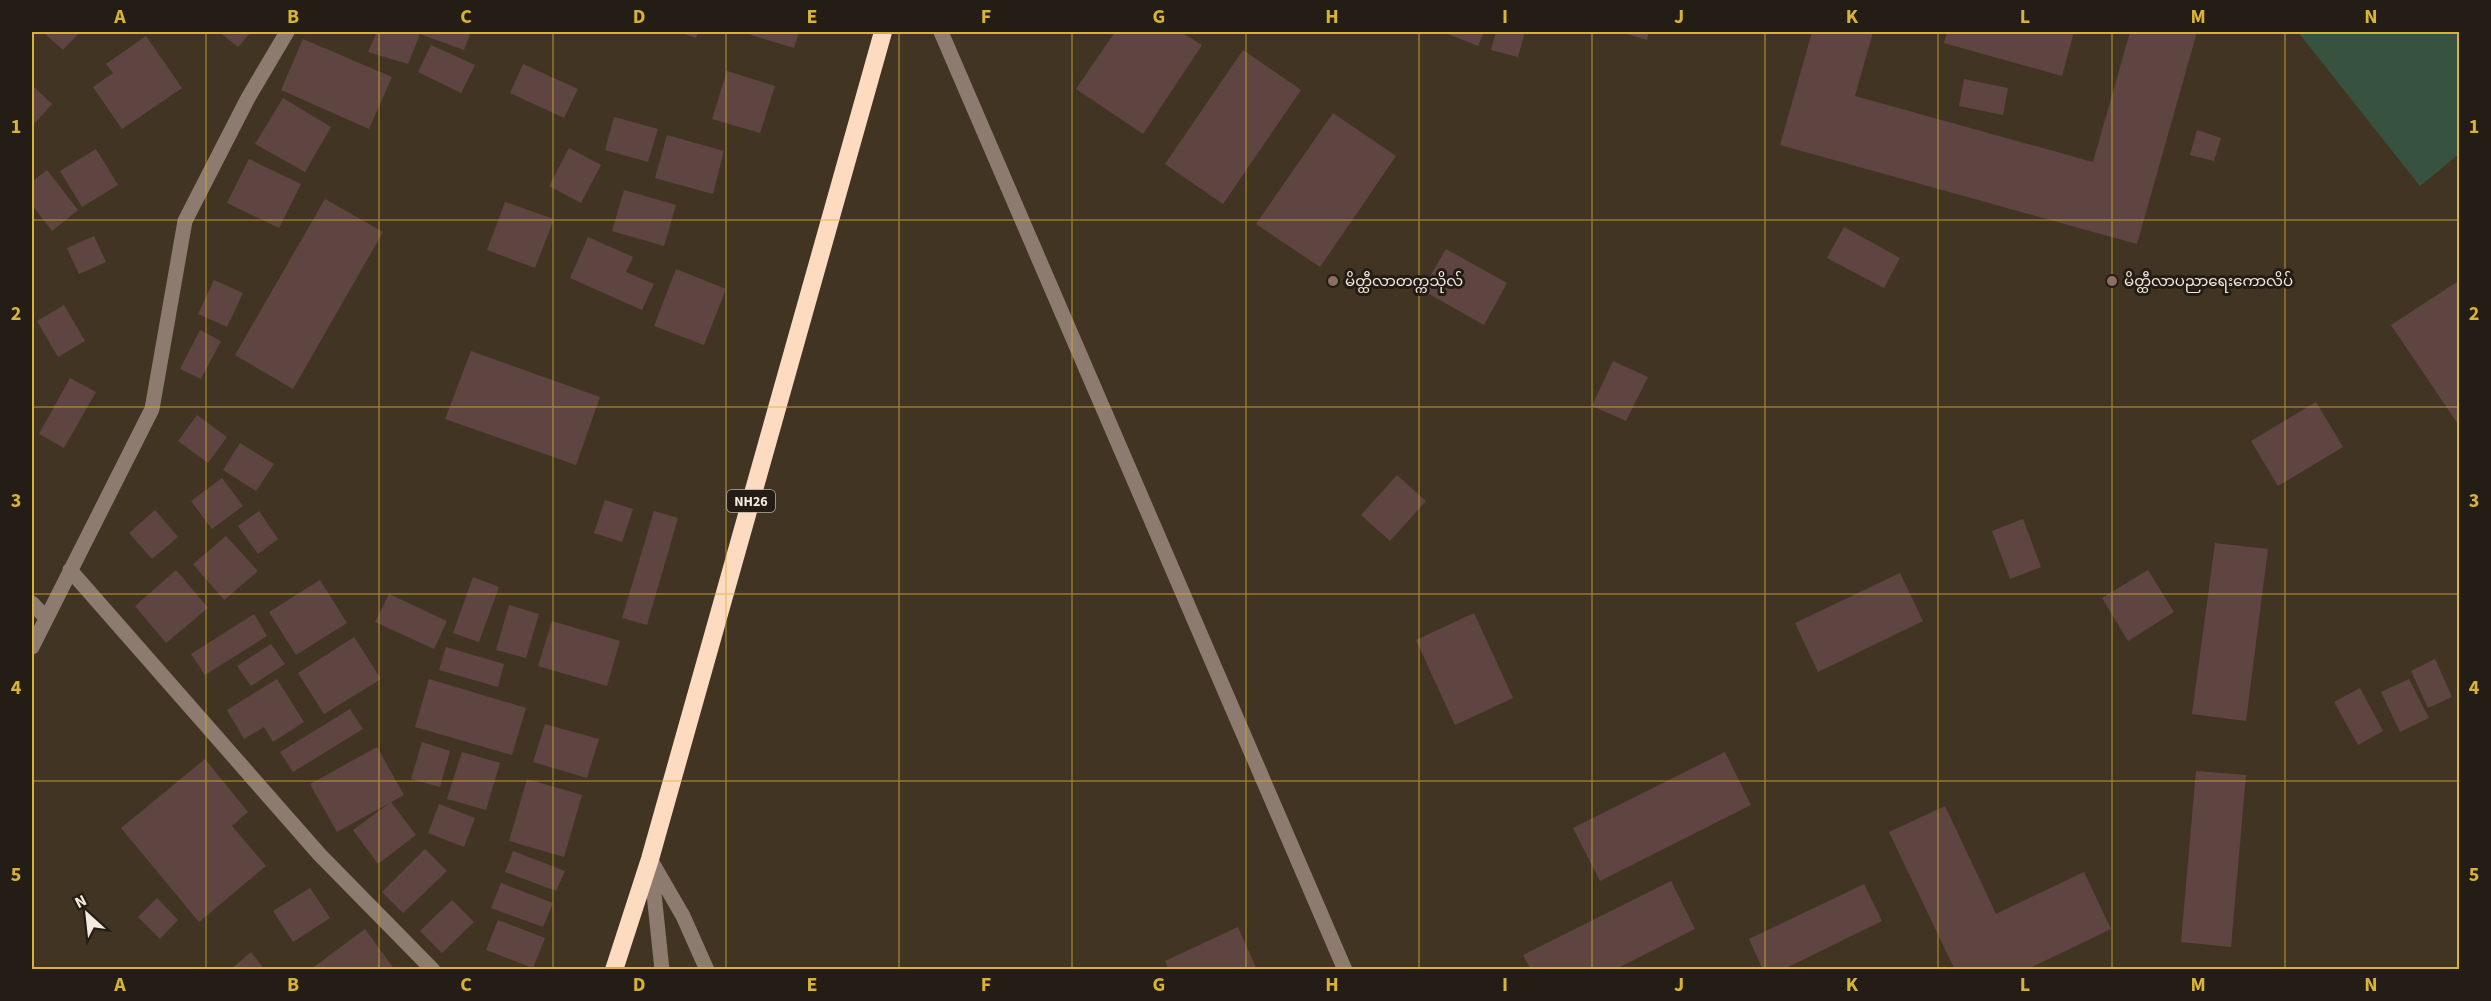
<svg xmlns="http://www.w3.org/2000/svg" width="2491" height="1001" font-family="'Source Sans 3','Noto Sans Myanmar',sans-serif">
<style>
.green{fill:#375340}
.building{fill:#5f4542}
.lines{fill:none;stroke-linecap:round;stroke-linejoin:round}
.minor{stroke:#8c7b6e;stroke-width:15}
.highway{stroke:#fcdbc1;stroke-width:18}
.grid{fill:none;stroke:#d9b334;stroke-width:1.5;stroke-opacity:0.55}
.education-dot{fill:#8d6e63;stroke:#241d15;stroke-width:2}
.labels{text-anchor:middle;stroke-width:6;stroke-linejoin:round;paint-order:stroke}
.shield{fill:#241d15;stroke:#b6ada3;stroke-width:1.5}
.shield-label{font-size:14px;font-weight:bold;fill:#f4ebe0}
.poi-label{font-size:15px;fill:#f4ebe0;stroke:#241d15;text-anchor:start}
.neatline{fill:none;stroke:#d9b334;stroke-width:2}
.grid-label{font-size:20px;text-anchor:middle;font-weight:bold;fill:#d9b334}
</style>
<rect width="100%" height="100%" fill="#423422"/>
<path class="green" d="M2298 32H2459V154L2420 186Z"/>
<path class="building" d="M43 32H80L63 50Z
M219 32H251L238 47Z
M377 32H471L464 50 420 34 408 64 368 52Z
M679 32H698L696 38Z
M752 32H799L794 48 751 35Z
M1115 32H1181L1202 45 1143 134 1076 89Z
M1450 32H1484L1478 46 1448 34Z
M1496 32H1525L1518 57 1491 50Z
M1620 32H1649L1647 40Z
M1812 32H1873L1855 96 2093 162 2130 32H2197L2137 244 1780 145Z
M1947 32H2074L2062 76 1944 43Z
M146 36 182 88 122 129 93 87 113 73 106 64Z
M303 39 392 77 369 129 281 90Z
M431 45 475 65 461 93 418 72Z
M1243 50 1301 90 1223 204 1165 164Z
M523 64 578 89 564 118 510 93Z
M727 71 775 86 760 133 712 119Z
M1964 79 2008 88 2003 115 1959 106Z
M32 85 52 104 32 126Z
M283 98 331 127 305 172 255 144Z
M1333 113 1396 156 1320 267 1256 224Z
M614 117 658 129 648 162 605 150Z
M2197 130 2221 138 2214 161 2190 155Z
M667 135 724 151 713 194 655 178Z
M569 148 601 165 581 203 549 186Z
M96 149 118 185 82 207 60 171Z
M249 159 301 184 279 228 227 203Z
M47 170 78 210 52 231 32 205V182Z
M624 190 676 205 664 246 612 231Z
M325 199 383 232 293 389 235 355Z
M505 202 554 219 535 268 487 250Z
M1844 227 1900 258 1884 288 1827 258Z
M94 236 106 262 79 274 67 248Z
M588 237 633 257 626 272 654 284 642 310 570 278Z
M1446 249 1507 283 1484 325 1422 290Z
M676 269 726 289 704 345 654 326Z
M214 280 243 293 227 327 198 314Z
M2460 280 2459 341 2460 427 2391 325Z
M64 305 85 341 58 357 37 321Z
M200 330 221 341 201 379 180 369Z
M471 351 600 397 576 465 445 419Z
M1613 361 1648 377 1626 421 1592 406Z
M70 378 96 392 64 448 39 434Z
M2316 402 2343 447 2278 486 2251 441Z
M197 415 227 437 208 463 178 441Z
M240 443 274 464 256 491 223 470Z
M1397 475 1426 501 1390 541 1361 515Z
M222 478 243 506 212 529 191 501Z
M605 500 633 509 622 542 594 533Z
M155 510 178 537 152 559 129 533Z
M259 511 278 539 258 554 238 526Z
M654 511 678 518 647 625 622 618Z
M2023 519 2041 567 2010 579 1992 531Z
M226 536 258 571 224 600 193 564Z
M2215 543 2268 549 2246 721 2192 714Z
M176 570 208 608 166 643 135 606Z
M2148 570 2174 612 2128 641 2102 598Z
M1900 573 1923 621 1818 672 1795 623Z
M473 577 499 587 479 642 453 633Z
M320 580 347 623 296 655 269 612Z
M389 594 447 621 434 649 375 622Z
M509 605 539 614 526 658 496 650Z
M1474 613 1513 698 1455 725 1416 640Z
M254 614 267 636 205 675 191 654Z
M552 621 620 641 607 686 538 666Z
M354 637 381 679 324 714 298 673Z
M271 644 285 664 251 686 237 666Z
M446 647 504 664 498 687 439 670Z
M2435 659 2452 697 2428 708 2411 671Z
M277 679 304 722 273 742 264 727 244 739 227 710Z
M429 679 526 708 512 755 415 727Z
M2409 679 2429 718 2400 732 2381 692Z
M2360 688 2383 731 2358 745 2334 702Z
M350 709 363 729 293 772 280 752Z
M545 724 599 739 587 778 533 762Z
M422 742 450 751 440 787 411 779Z
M377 747 404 795 337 832 310 784Z
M462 752 500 763 486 810 447 799Z
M1725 752 1751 805 1600 881 1573 828Z
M205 759 248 812 232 826 266 866 199 922 121 828Z
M2196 771 2246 775 2231 947 2181 942Z
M527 779 582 795 564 857 509 841Z
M391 802 416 835 378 864 353 830Z
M439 804 475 818 464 847 428 833Z
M1945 806 1996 914 2084 872 2111 929 2026 970H1955L1889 832Z
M425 849 447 871 403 913 382 892Z
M513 851 565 871 556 891 505 872Z
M1671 881 1695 929 1614 970H1531L1523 955Z
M501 883 553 903 543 927 491 908Z
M1864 884 1882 921 1782 970H1763L1749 939Z
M310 888 330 918 293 942 273 911Z
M157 898 178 920 160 939 138 917Z
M452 900 474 922 442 953 420 931Z
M498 920 545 938 533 968 486 950Z
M1238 927 1257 970H1169L1165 961Z
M365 929 395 970H316L314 967Z
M251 952 265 970H230Z"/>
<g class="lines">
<path class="minor" d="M941 32 1345 970
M70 570 320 855 433 970
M32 603 46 618
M32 647 152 409 185 221 248 98 287 32
M650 859 683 916 707 970
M651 865 662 970"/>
<path class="highway" d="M614 970 650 859 883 32"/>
</g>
<path class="grid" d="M206 32V970M379 32V970M553 32V970M726 32V970M899 32V970M1072 32V970M1246 32V970M1419 32V970M1592 32V970M1765 32V970M1938 32V970M2112 32V970M2285 32V970M32 220H2460M32 407H2460M32 594H2460M32 781H2460"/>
<g class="education-dot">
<circle cx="1333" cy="281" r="6"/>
<circle cx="2112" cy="281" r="6"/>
</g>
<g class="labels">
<rect class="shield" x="727" y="490" width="48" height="22" rx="4.5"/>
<g class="shield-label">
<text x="751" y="506">NH26</text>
</g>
<g class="poi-label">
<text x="1345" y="286">မိတ္ထီလာတက္ကသိုလ်</text>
<text x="2124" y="286">မိတ္ထီလာပညာရေးကောလိပ်</text>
</g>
</g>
<rect width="2491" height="1001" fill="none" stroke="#241d15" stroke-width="66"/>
<g transform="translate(87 914) rotate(333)" stroke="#241d15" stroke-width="4.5" paint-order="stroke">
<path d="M0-4.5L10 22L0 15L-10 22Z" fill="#f4ebe0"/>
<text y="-9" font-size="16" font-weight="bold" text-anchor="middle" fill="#f4ebe0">N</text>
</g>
<rect x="33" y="33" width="2425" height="935" class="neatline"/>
<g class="grid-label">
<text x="120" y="23">A</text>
<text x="293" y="23">B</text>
<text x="466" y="23">C</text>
<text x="639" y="23">D</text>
<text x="812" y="23">E</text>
<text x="986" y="23">F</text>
<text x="1159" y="23">G</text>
<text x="1332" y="23">H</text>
<text x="1505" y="23">I</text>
<text x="1679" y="23">J</text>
<text x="1852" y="23">K</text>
<text x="2025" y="23">L</text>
<text x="2198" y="23">M</text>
<text x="2371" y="23">N</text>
<text x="16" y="133">1</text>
<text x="2474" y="133">1</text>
<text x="16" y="320">2</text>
<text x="2474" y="320">2</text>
<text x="16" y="507">3</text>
<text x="2474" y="507">3</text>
<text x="16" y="694">4</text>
<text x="2474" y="694">4</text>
<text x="16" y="881">5</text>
<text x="2474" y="881">5</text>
<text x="120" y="991">A</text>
<text x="293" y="991">B</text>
<text x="466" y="991">C</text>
<text x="639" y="991">D</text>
<text x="812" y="991">E</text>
<text x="986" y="991">F</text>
<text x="1159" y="991">G</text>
<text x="1332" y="991">H</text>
<text x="1505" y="991">I</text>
<text x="1679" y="991">J</text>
<text x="1852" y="991">K</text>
<text x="2025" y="991">L</text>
<text x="2198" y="991">M</text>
<text x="2371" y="991">N</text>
</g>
</svg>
